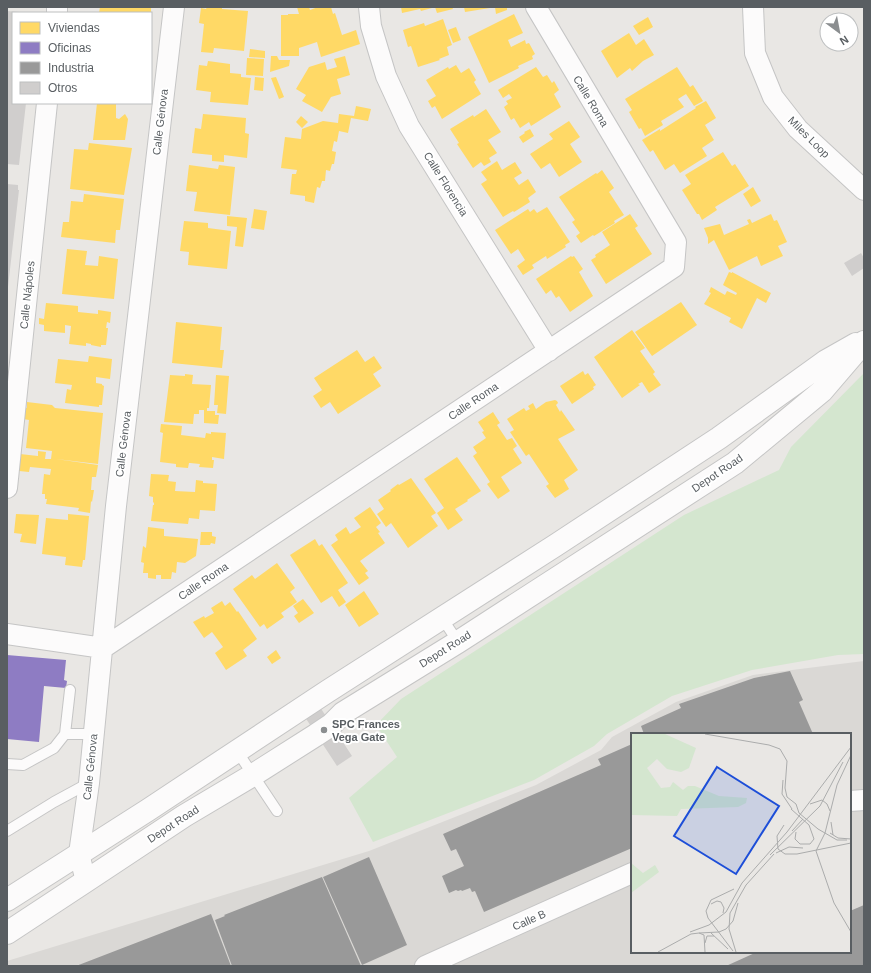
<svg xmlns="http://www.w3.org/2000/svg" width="871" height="973" font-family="Helvetica,sans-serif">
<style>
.industrial{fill:#dad8d5;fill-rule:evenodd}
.green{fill:#d4e6cf}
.homes{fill:#ffd966}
.offices{fill:#8e7cc3}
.industry{fill:#999}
.building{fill:#d0cecd}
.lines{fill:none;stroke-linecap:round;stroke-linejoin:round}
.service-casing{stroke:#c5c5c5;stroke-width:12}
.minor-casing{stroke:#c5c5c5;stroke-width:22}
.tertiary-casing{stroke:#c5c5c5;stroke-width:24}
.service{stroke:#fcfbfb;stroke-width:10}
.minor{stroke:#fcfbfb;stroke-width:20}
.tertiary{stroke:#fcfbfb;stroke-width:22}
.poi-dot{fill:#8b8e90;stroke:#fff;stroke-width:1.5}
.labels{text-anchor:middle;stroke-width:4;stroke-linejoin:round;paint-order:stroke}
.street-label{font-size:11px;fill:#595e62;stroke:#fff}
.poi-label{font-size:11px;font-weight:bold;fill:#595e62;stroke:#fff;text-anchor:start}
.inset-road{fill:none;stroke:#abacac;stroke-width:1}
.view{fill:#1d4ed8;fill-opacity:0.15;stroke:#1d4ed8;stroke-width:2}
.inset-edge{fill:none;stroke:#595e62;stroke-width:2}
</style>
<rect width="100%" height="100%" fill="#e9e7e4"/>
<path class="industrial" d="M864 661V966H7V961L369 851 536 785 601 750 612 737 676 702 753 675ZM632 734H850V952H632Z"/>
<path class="green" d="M864 373V654L838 655 752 670 672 696 607 734 594 746 534 780 373 842 349 798 397 757 376 725 401 699 684 515 779 470 791 447Z"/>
<path class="homes" d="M100 7H151V13H99Z
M207 7H222V9L248 11 244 51 214 48 213 53 201 52 204 24 199 23 201 8 206 9Z
M297 7H309L310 10 318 7H331L333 14 335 13 342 35 356 30 360 44 321 57 317 42 299 48V56H281V15H288V14H299Z
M401 7H432V8L421 11 420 9 402 13Z
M435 7H452L453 9 437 13Z
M464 7H490V8L465 12Z
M495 7H507V10L496 14Z
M514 14 523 33 508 40 511 47 525 40 526 44 529 43 535 54 532 56 533 59 518 66 519 68 489 83 468 37Z
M648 17 653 27 639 35 633 26Z
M443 19 452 45 447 47 449 55 439 59 440 60 418 67 411 46 408 47 403 30 424 23 425 26Z
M456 27 461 40 453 43 448 30Z
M629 33 636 45 644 39 654 55 643 61 632 71 630 68 617 78 601 51Z
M250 49 265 51V58L249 57Z
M271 56H277L279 60H290L289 66 270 72Z
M345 56 350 75 337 79 341 94 331 97 322 112 302 101 306 95 296 89 309 67 325 62 327 70 337 67 334 59Z
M247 58 264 59 263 76 246 75Z
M208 61 230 64V73L241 74V77L251 78 248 105 210 102 211 92 196 90 199 65 207 66Z
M456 65 461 73 469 68 476 80 474 82 481 94 442 119 435 106 432 108 428 101 436 96 426 80 448 67 449 69Z
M536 67 543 77 547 75 552 83 554 81 559 90 554 94 561 107 531 126 529 122 520 128 514 118 511 120 504 107 508 104 506 101 512 98 509 94 503 98 498 90Z
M677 67 690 87 693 85 703 101 694 106 686 94 678 99 684 107 661 121 663 125 645 136 641 128 639 129 629 112 632 110 625 99Z
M255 77 264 78 263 91 254 90Z
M276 77 284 97 279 99 271 78Z
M706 101 716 118 705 125 714 140 702 148 707 156 680 173 674 164 665 170 653 150 650 152 642 140 660 129V131L696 108 695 107Z
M97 103H116V118L119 119 125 114 128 119 125 140H93Z
M356 106 371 109 368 121 351 118 348 133 339 131 337 142 334 141 332 151 336 152 334 164H332L330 171 326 170 325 181H322L320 188 317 187 314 203 305 201V196L290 194 292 174H296L297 170 281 168 285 137 301 139 302 129 323 121 338 123 339 114 354 116Z
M486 109 501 132 488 140 497 153 489 158 491 162 484 166 481 162 473 168 457 144 459 143 450 129 473 115 474 117Z
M203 114 246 118 245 133 249 134 247 158 224 155V162L212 161V155L192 153 195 128 201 129Z
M301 116 308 122 302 128 296 122Z
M569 121 580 137 570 144 582 162 559 177 550 163 541 169 530 154 553 139 549 134Z
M530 129 534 136 523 143 519 137 525 133 524 132Z
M89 143 132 148 124 195 70 189 74 149 88 150Z
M723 152 732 166 735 164 749 186 715 207 717 210 702 220 699 214H697L682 190 691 184 685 175Z
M497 161 502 170 515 162 522 173 514 178 519 185 528 179 536 192 528 198 530 202 514 212 513 211 503 217 481 184 487 180 481 172Z
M189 165 218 169 219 165 235 167 230 215 194 211 197 192 186 191Z
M602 170 614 188 609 192 624 215 614 221 615 223 594 236 593 235 581 243 576 236 580 233 572 222 575 220 559 197 596 173 597 174Z
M753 187 761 201 751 207 743 194Z
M84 194 124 199 120 230H116L115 243 61 237 63 222H69L71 201 83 202Z
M547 207 570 242 565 245 566 247 547 259 546 256 532 265 534 268 523 275 517 266 525 260 518 249 511 254 495 230 528 209 530 212 534 209 537 213Z
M254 209 267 211 264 230 251 228Z
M630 214 638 226 635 228 652 254 606 284 591 260 596 257 595 255 610 245 602 232Z
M771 214 774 221 777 220 787 242 778 246 783 256 761 266 757 256 729 270 714 240 708 244V238L704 228 720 224 724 235 749 224 747 220 750 219 752 223Z
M227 216 247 218 243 247 235 246 237 227 227 226Z
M184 221 208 223V228L231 231 227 269 188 265 189 252 180 251Z
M67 249 87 251 85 265 98 266 99 256 118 259 114 299 62 294Z
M571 256 572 257 574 256 583 269 579 272 593 296 570 312 559 296 556 298 551 290 546 294 536 279Z
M729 272 732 273V272L771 293 766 303 757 298 742 329 729 322 731 318 704 304 711 293 709 292 711 287 725 295 727 291 736 295 737 293 723 285Z
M681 302 697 325 652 356 635 332Z
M46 303 78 306V312L98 314V310L111 312 110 323 107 322 106 328H108L106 345H101V347L91 345V344L86 343V346L69 344 71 326 65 325V333L44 331V325L39 324V318L44 319Z
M176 322 222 327 220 350H224L222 368 172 363Z
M632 330 645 348 640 351 655 372 653 374 661 385 649 393 642 382 638 384 640 385 622 398 594 357Z
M357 350 365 362 374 356 382 368 373 374 381 386 338 414 330 402 321 408 313 396 322 390 314 378Z
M89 356 112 359 110 379 96 377V383L102 384V385L104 386 102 405H99V407L65 403 67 389 71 390 72 385 55 383 58 359 88 362Z
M583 371 585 375 588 373 596 385 593 387 594 389 572 404 560 386Z
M185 374 193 375 192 384 211 385 209 408H207V411H215V415H219L218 424 204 423V410H199V414H194L193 424 164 422 170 375 185 376Z
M216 375 229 376 226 414 217 413 218 405H214Z
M555 400 557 401 558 403 556 405 560 412 561 410 575 430 558 439 578 470 564 480 569 489 555 498 546 486 549 484 529 454 526 456 510 432 514 430 507 419 524 408 526 411 530 409 528 406 533 403 536 409 546 402Z
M27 402 52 405 55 408 103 413 98 464 56 459 98 465 96 477H92L91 490H94L92 502 91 501 90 513 78 511 79 508 46 504 47 499H45V494H42L44 474 50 475 51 469 30 467 29 472 19 471 20 454 38 456V451L46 452 45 459H51L52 451 26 448 29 420 23 419 24 407 27 408Z
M493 412 500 423 497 425 507 440 512 438 517 446 513 449 522 463 501 477 510 491 498 499 487 484 490 482 473 456 477 453 473 447 486 438 482 432 484 431 478 422Z
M161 424 182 426 181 435 205 438 206 433 211 434V432L226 433 224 459 212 457V460H214L213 468 199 467 200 464 190 463H189L188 468 176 467V464L160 462 163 433 160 432Z
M457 457 481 491 467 500 468 501 455 509 463 520 448 530 437 513 444 508 424 479Z
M151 474 169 475 168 481 176 482 175 491 195 492 196 480 203 481V483L217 484 215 511 200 510 199 519 189 518 188 524 151 521 153 505H154V503L153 502V497L149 496Z
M411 478 436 513 431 516 438 526 408 548 391 523 386 527 377 514 384 509 378 500 391 491 390 490 398 484 399 485Z
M370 507 381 523 376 527 380 532 378 533 385 543 360 561 368 571 365 573 369 578 359 585 331 545 338 540 335 535 346 527 350 534 361 527 354 518Z
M16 514 39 515 36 544 20 542 22 534 14 533Z
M68 514 89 516 85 560H83L82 567 65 565 66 557 42 554 46 518 68 520Z
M148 527 164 529V536L198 539 196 556 185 563 177 562 176 573 172 572 171 579H161V575H156V579L148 578V573H143L144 563 141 562 143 546 146 548Z
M201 532H212V536L216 537 215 544 211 543 210 545H200Z
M315 539 319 546 322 544 348 583 338 590 346 602 339 607 332 596 321 603 290 555Z
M277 563 295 588 290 592 297 602 281 613 284 617 267 629 264 624 260 627 233 589 252 575 255 579Z
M364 591 379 614 359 627 345 605Z
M303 599 314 613 299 623 294 616 298 613 293 606Z
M222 601 225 606 230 602 237 612 238 611 257 639 243 650 247 656 226 670 215 653 223 647 215 636 212 632 204 638 193 622 204 616 205 618 214 613 211 608Z
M276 650 281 658 272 664 267 657Z"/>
<path class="offices" d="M7 655 66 660 64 680 67 681 66 688 44 686 39 742 7 739Z"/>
<path class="industry" d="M790 671 803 700 799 702 813 734H644L641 726 681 708 679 704 754 678Z
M632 744V848L484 912 475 891 472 892 470 888 462 891 461 890 458 891 456 890 449 893 442 876 464 866 456 849 451 851 443 834 601 765 598 759Z
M369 857 407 945 362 965 323 877Z
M322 877 361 966H232L215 920 225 916 224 915Z
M864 905V966H726L757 952H850V911Z
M211 914 231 966H76Z"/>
<path class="building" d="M7 11 20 12V13H13V103H26L19 165 7 164Z
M7 184 18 185V190H19L8 287H7Z
M861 253 864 258V268L852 276 844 263Z
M316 701 352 756 337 766 301 711Z"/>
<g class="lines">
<defs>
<path id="service" d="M442 618 458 642
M65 734H93
M237 751 277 811
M7 764 23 765 54 748 65 734 70 690
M7 831 54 802 89 783"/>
<path id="minor" d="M369 7 371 26 386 76 409 126 549 351
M753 7 755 53 773 97 798 129 864 190
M57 13V7
M7 488 47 103
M7 634 103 648 674 267 676 242 536 7
M850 801 864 800
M86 881 79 854 89 783 116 506 174 7
M425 966 632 873"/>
<path id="tertiary" d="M7 900 148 810 328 691 556 545 719 438 826 361 856 344
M7 933 86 881 184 816 253 775 316 735 331 725 343 713 458 642 735 463 822 391 864 342"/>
</defs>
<use href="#service" class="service-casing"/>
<use href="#minor" class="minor-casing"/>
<use href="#tertiary" class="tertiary-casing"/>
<use href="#service" class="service"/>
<use href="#minor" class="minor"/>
<use href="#tertiary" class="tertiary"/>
</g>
<circle class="poi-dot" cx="324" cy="730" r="4"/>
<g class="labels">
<g class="street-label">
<text transform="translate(591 101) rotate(59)" y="4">Calle Roma</text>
<text transform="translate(160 122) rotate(-83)" y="4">Calle Génova</text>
<text transform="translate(809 137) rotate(45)" y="4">Miles Loop</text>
<text transform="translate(446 184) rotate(58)" y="4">Calle Florencia</text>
<text transform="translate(27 295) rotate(-84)" y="4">Calle Nápoles</text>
<text transform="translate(473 401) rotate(-34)" y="4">Calle Roma</text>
<text transform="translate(123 444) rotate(-83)" y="4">Calle Génova</text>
<text transform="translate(717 473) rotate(-34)" y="4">Depot Road</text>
<text transform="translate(203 581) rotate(-34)" y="4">Calle Roma</text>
<text transform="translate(445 649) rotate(-32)" y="4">Depot Road</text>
<text transform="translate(90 767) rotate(-84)" y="4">Calle Génova</text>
<text transform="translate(173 824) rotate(-33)" y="4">Depot Road</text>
<text transform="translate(529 920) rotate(-24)" y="4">Calle B</text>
</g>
<g class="poi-label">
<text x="332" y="728">SPC Frances<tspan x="332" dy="13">Vega Gate</tspan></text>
</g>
</g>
<g transform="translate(631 733)">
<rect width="220" height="220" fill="#e9e7e4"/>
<path d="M0 1H34L65 15 58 35 50 39 36 36 26 26 16 35 30 55 39 54 42 49 52 57 57 53H64L88 63 116 65 115 70 107 74 50 76 46 83 0 82ZM0 130 12 140 24 132 28 139 0 160Z" fill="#d4e6cf"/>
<path class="inset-road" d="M74 1 138 12 149 16 156 28 154 55 156 64 165 71 168 80 187 96 206 107H216M152 47 151 61 161 76M179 71 191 67 196 71 199 78M160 76 178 92 183 106 179 111H169L164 106 165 99M200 89 202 102M153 92 146 103 147 116 154 121H166M161 98 172 86M194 100 185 118 203 170 220 199M194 100 206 52 220 22M199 100 207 105 220 106M145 120 158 114 172 115M166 121 220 110M139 122 189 73 212 29M80 171 86 168 90 169 93 175 92 180M59 199 78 192 95 179 111 150 156 99 220 14M68 200 88 199 95 196 102 188 107 170M80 200 97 216M74 210 76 203H83M102 218 77 185 75 178 80 167 103 156M27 219 60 201 68 200 73 202 74 219M105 219 98 196 99 180 115 152 143 121"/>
<path class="view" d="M86 34 148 73 105 141 43 103Z"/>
<rect width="220" height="220" class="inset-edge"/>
</g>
<rect width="871" height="973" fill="none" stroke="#595e62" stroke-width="16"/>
<rect x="12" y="12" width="140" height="92" fill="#ffffff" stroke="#bdbfc0"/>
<rect x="20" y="22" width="20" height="12" fill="#ffd966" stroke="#bdbfc0"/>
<text x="48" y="32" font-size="12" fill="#595e62">Viviendas</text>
<rect x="20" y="42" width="20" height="12" fill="#8e7cc3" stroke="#bdbfc0"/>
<text x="48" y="52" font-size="12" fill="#595e62">Oficinas</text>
<rect x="20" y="62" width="20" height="12" fill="#999999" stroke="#bdbfc0"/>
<text x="48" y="72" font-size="12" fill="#595e62">Industria</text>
<rect x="20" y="82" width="20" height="12" fill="#d0cecd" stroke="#bdbfc0"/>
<text x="48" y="92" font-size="12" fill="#595e62">Otros</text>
<g transform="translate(839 32) rotate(148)"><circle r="19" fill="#ffffff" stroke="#bdbfc0"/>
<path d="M0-3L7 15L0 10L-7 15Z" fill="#8b8e90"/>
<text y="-6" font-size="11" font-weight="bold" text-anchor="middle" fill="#595e62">N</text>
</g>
</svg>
